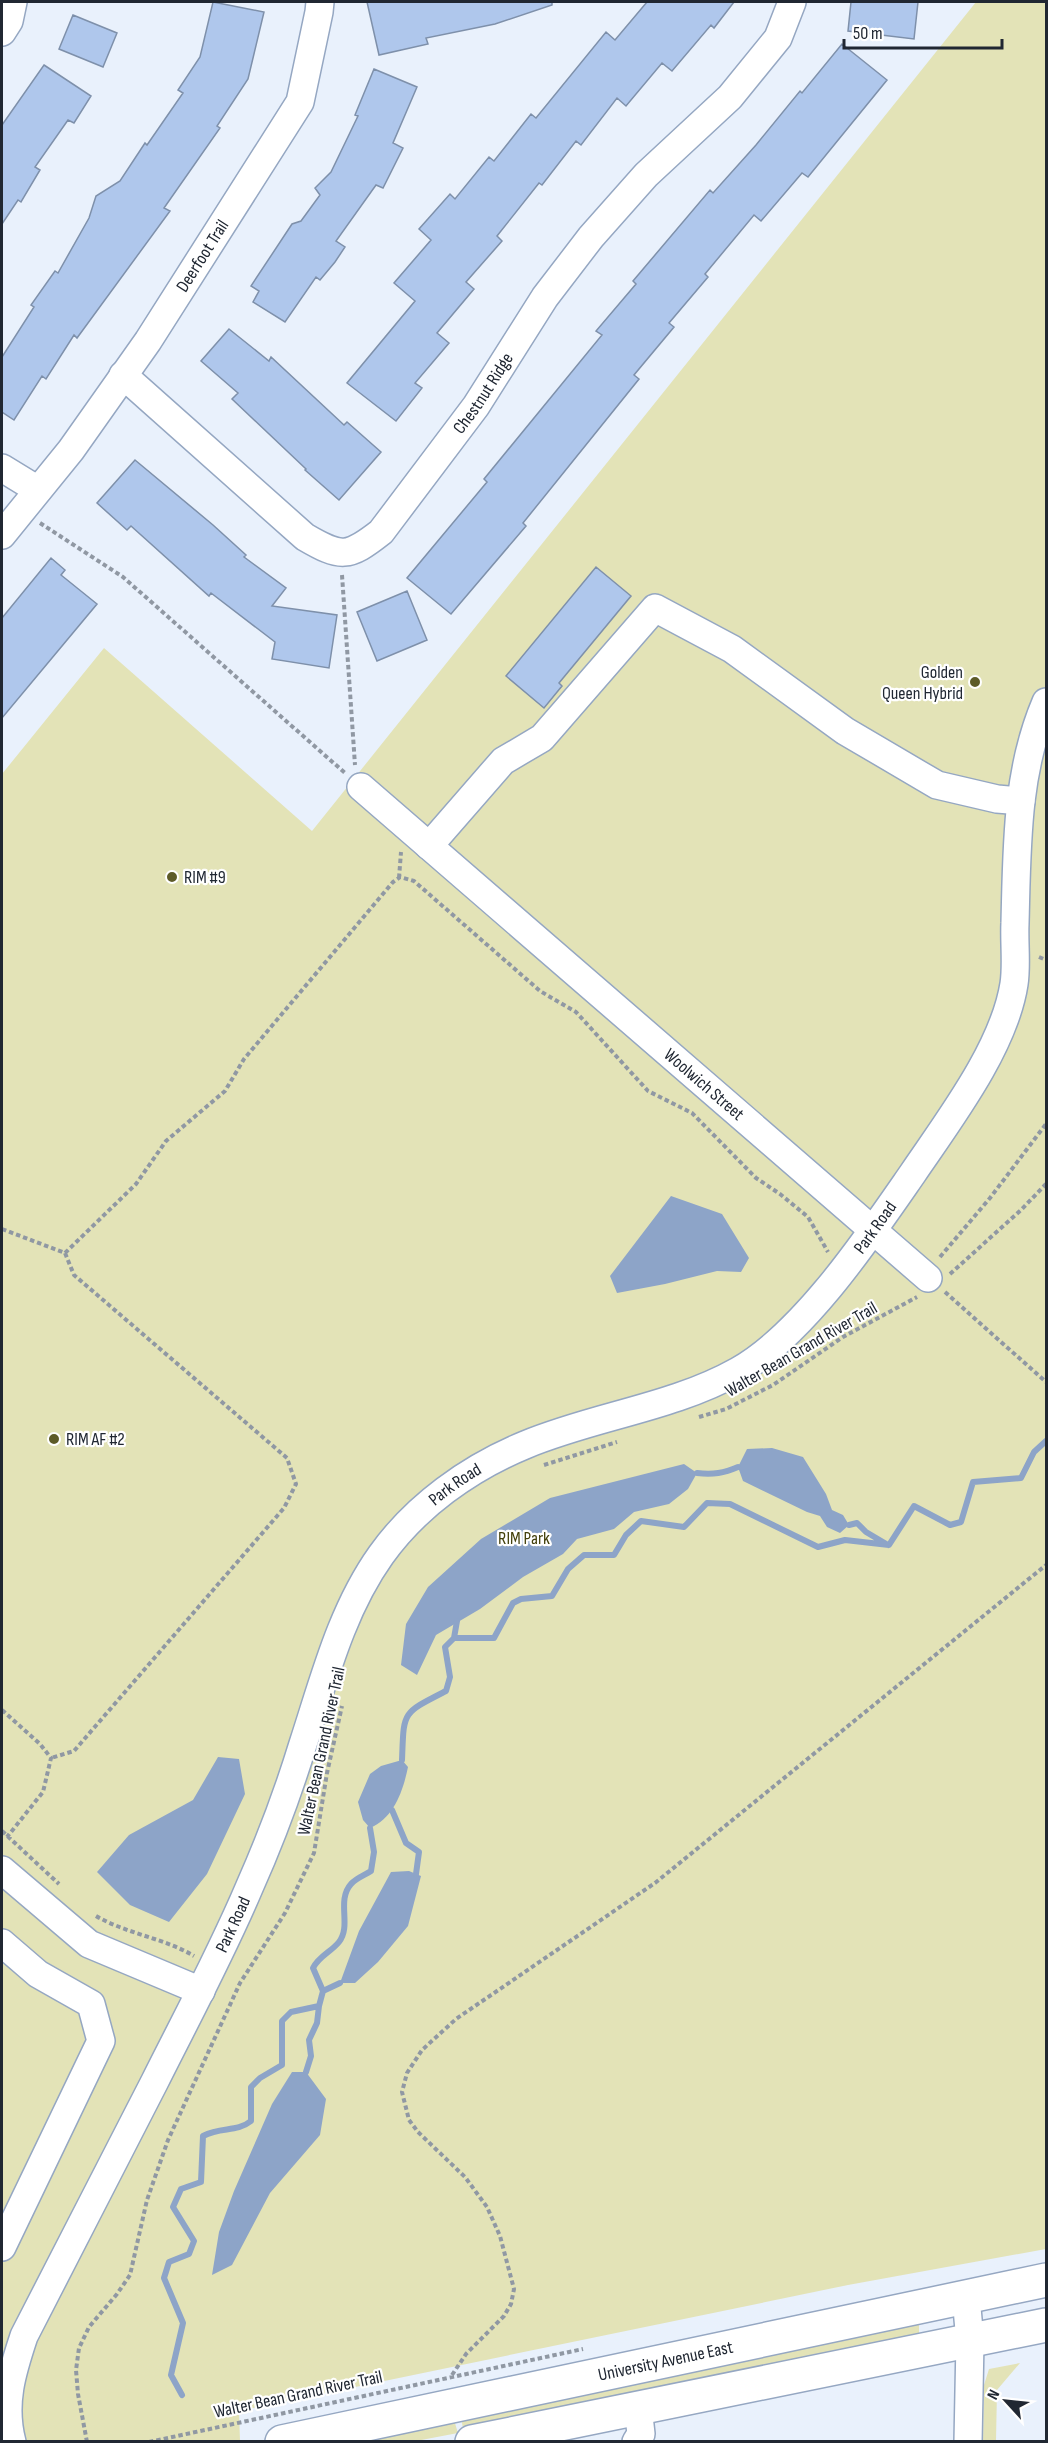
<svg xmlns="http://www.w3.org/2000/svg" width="1048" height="2443" font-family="'Sofia Sans Condensed',sans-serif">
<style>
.green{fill:#e3e3b7}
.water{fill:#8da4c8}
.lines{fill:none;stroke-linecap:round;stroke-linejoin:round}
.stream{stroke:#8da4c8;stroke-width:6}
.building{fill:#afc7ec;stroke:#7e90aa;stroke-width:1.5}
.minor-casing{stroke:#95a7c2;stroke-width:30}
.major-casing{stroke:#95a7c2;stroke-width:36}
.path{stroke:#9098a3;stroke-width:4;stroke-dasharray:4.5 3;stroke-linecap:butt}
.minor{stroke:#fff;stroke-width:27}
.major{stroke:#fff;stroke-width:33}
.poi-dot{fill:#5d5b28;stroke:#fff;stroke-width:2}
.labels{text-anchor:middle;stroke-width:4.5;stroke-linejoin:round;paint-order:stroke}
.street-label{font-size:18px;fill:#202732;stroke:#fff}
.poi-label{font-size:18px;fill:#202732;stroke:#fff;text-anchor:start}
.park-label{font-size:18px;fill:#43400b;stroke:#fff}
</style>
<rect width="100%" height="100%" fill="#e9f1fc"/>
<path class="green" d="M976 2H1046V2249L848 2285 239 2411 240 2441H2V774L104 648 312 831Z
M919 2320V2336L464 2433 461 2418Z
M1020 2363 997 2390 996 2441H983L984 2385 989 2369Z
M454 2420 458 2433 416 2441 349 2442Z"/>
<path class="water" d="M671 1196 722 1214 749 1258 741 1272 717 1271 665 1284 617 1293 610 1276Z
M772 1448 803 1457 826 1494 832 1510 843 1515 849 1525 840 1533 827 1527 820 1516 807 1512 743 1481 738 1467 747 1449Z
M684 1464 697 1473 688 1489 669 1504 634 1512 614 1529 577 1539 563 1554 523 1577 480 1609 436 1635 417 1675 401 1665 406 1624 428 1587 481 1539 550 1498Z
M218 1757 239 1759 245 1794 207 1874 169 1922 130 1905 97 1872 129 1835 193 1800Z
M402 1760 408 1767C403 1791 394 1818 370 1828L363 1820 358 1802 370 1774 381 1766Z
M409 1871 421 1876 408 1926 378 1962 355 1983H340L359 1931 391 1872Z
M292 2072H306L326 2099 320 2135 270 2193 232 2265 212 2275 219 2232 234 2191 272 2104Z"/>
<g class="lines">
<path class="stream" d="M697 1473C713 1475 724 1473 738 1467
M849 1525 857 1523 866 1532 888 1545
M454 1638 457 1621
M402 1760C404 1711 401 1714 446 1691L450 1677 445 1647 454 1638H494L513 1603 521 1599 552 1596 568 1569 584 1555H614L626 1535 641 1521 684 1527 707 1503 730 1504 818 1547 845 1540 889 1545 914 1506 950 1525 961 1522 973 1482 1021 1478 1034 1452 1046 1441
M392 1810 406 1843 419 1852 416 1874
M323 1991 340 1983
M306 2072 311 2056 309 2040 317 2023 319 2006
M182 2395 171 2375 183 2323 164 2278 169 2262 189 2254 194 2241 173 2207 181 2189 201 2182 203 2136C222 2126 236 2133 251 2121V2087L260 2078 282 2065V2021L291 2012 319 2006 323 1991 313 1968C319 1956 331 1952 339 1942 352 1925 336 1901 351 1884 356 1878 365 1875 371 1871L374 1852 370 1828"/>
</g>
<path class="building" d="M213 2 264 12 248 79 217 126 220 128 164 208 170 211 77 338 74 335 46 379 42 376 14 420 2 412V357L34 307 31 305 55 271 58 273 89 218 96 196 120 181 145 143 147 145 183 93 178 90 200 57Z
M367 2H552V5L495 24 426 38 428 44 379 55Z
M647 2H734L714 28 711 25 672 71 662 63 626 106 617 98 581 145 576 141 542 185 539 183 497 236 502 241 466 282 474 289 437 333 449 343 415 383 422 388 396 421 347 383 415 301 394 283 431 240 419 229 450 194 455 199 489 157 494 161 531 114 536 118 606 32 615 40Z
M851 2H918L914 39 848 31Z
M73 15 117 33 103 67 59 49Z
M842 44 887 80 808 177 802 173 761 221 754 215 705 274 708 277 669 323 674 327 634 375 639 379 523 523 526 526 451 614 407 578 487 482 484 479 602 335 596 331 636 284 633 281 710 190 713 193 756 145 800 91 802 93Z
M44 65 91 96 74 123 68 120 35 167 40 170 21 202 18 200 2 224V125Z
M374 69 417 87 393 143 403 148 383 188 376 185 336 241 345 247 335 262 320 280 316 277 285 322 253 302 259 291 251 286 292 224 301 221 320 195 315 188 331 172 358 116 355 115Z
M229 329 269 361 271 357 344 425 347 422 381 452 339 500 305 470 306 469 232 399 238 393 201 361Z
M135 460 213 525 246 555 244 557 286 588 272 606 337 615 329 668 272 659 275 642 211 593 209 596 131 526 127 530 97 503Z
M51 558 65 570 61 575 97 604 2 718V618Z
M596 567 631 596 559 683 562 686 544 708 506 676Z
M407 591 427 640 377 661 357 612Z"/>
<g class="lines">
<defs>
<g id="minor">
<path d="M2 32 9 21 13 2"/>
<path id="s1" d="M123 375 305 537C341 558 348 558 381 532L476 406 545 297 591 237 646 175 730 97 778 38 792 2"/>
<path d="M2 468 38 490"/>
<path id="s2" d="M2 535 71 450 148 341 300 102 319 12 320 2"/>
<path id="s3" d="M361 787 928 1278"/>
<path d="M429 846 503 761 542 738 655 608 732 649 845 731 937 785 997 799 1021 801"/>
<path d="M2 1870 89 1944 201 1991"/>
<path d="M2 1943 38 1974 91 2004 101 2041 2 2247"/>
<path d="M966 2297 970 2341 968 2442"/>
<path id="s4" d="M12 2442C2 2404 12 2372 24 2336 68 2251 111 2166 155 2081 187 2017 221 1954 249 1888 270 1841 288 1793 303 1744 324 1680 341 1611 381 1555 416 1506 469 1468 525 1445 594 1416 672 1408 738 1371 804 1334 870 1235 913 1173 949 1120 1004 1048 1014 984 1017 965 1014 943 1015 923 1017 847 1016 772 1046 702"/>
<path d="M636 2442 641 2434 638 2407"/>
</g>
<g id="major">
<path id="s5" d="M282 2442 1046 2280"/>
<path d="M472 2442 1046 2325"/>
</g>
</defs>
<use href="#minor" class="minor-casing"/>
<use href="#major" class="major-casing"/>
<path class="path" d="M40 523 123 577 345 773
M342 575 355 765
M399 878 401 852
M1039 957 1046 960
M2 1229 65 1253 74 1275 287 1458 296 1484 284 1508 74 1751 51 1758
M65 1253 136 1184 166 1141 225 1091 244 1059 393 882 400 877 414 881 540 991 576 1012 648 1091 692 1113 756 1178 780 1194 808 1217 828 1252
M940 1257 990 1198 1046 1124
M950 1274 1021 1210 1046 1184
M945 1292 1046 1382
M699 1417 726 1409 773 1385 843 1337 917 1297
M544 1465 617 1442
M2 1710 40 1744 51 1758 43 1792 7 1837
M2 1831 59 1884
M96 1916C127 1934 164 1938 194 1956
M452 2375 466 2354 504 2316 511 2304 514 2289 500 2236 487 2207 465 2177 418 2132 409 2120 402 2092 407 2073 422 2050 456 2019 655 1883 1046 1565
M87 2442 78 2394 76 2370 79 2348 89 2327 117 2294 130 2275 147 2200 168 2140 240 1983 285 1913 314 1853 327 1773 342 1706
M149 2442 583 2349"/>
<use href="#minor" class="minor"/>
<use href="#major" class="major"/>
</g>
<g class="poi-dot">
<circle cx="975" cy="682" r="6"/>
<circle cx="172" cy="877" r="6"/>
<circle cx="54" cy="1439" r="6"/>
</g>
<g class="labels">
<g class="street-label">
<text dy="6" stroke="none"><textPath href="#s2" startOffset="344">Deerfoot Trail</textPath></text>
<text dy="6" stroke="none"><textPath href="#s1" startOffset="501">Chestnut Ridge</textPath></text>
<text dy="6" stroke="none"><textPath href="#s3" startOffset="454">Woolwich Street</textPath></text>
<text dy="6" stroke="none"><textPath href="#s4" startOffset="1578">Park Road</textPath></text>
<text transform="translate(801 1349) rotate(-30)" y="6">Walter Bean Grand River Trail</text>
<text dy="6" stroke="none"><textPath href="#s4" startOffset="1072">Park Road</textPath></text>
<text transform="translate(321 1751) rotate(-78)" y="6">Walter Bean Grand River Trail</text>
<text dy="6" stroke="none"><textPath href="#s4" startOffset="570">Park Road</textPath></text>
<text dy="6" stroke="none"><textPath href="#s5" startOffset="392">University Avenue East</textPath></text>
<text transform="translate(298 2394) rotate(-12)" y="6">Walter Bean Grand River Trail</text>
</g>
<g class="poi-label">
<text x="963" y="678" text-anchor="end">Golden<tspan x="963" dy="21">Queen Hybrid</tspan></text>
<text x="184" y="883">RIM #9</text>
<text x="66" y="1445">RIM AF #2</text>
</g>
<g class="park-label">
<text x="524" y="1544">RIM Park</text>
</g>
</g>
<rect width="1048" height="2443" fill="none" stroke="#202732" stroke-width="6"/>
<g transform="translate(1006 2401) rotate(297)" stroke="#ffffff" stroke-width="4.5" paint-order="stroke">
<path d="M0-4.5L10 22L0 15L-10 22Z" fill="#202732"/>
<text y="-9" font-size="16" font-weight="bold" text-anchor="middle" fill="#202732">N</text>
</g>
<path d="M844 39v9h158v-9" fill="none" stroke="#202732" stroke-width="3"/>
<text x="853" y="39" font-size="18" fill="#202732" stroke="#ffffff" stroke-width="4.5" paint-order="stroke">50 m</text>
</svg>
